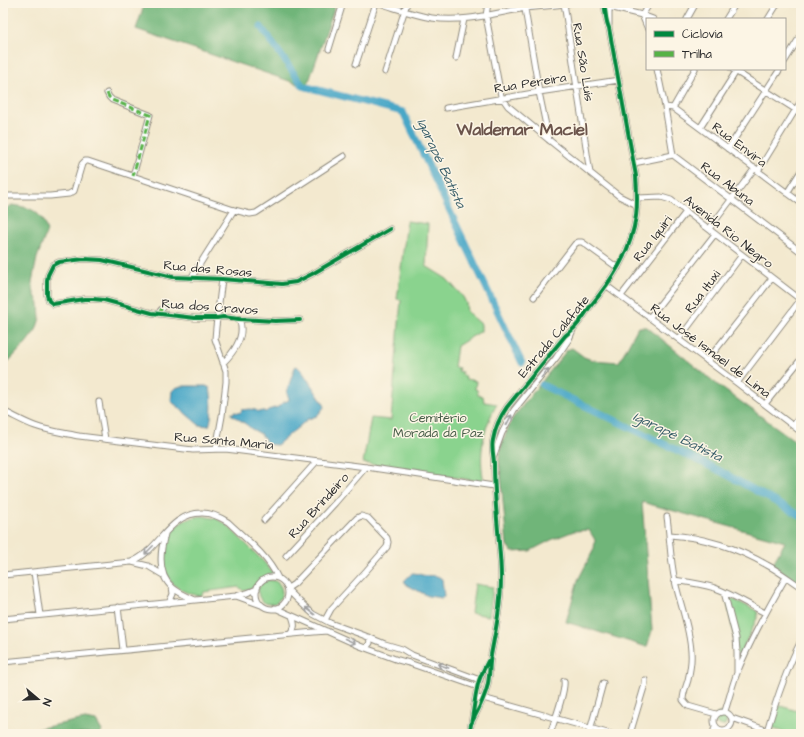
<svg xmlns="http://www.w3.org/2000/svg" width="804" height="737" font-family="'Architects Daughter',sans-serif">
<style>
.green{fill:#8ad38e;stroke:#5a7f5c}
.forest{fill:#6fb579;stroke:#4d7052}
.water{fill:#48a7c7;stroke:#3a6979}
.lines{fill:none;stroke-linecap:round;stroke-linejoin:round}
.river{stroke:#48a7c7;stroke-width:7}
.minor-casing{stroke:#8f8a7d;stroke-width:7}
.minor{stroke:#fff;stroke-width:5}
.quiet{stroke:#56b246;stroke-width:3;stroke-dasharray:6 3;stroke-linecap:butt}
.cycleway-casing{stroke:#fcf5e5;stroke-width:6}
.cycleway{stroke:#00873e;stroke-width:4}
.oneway{stroke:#a0a0a0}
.labels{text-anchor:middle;stroke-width:3;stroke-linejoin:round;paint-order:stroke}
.street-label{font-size:13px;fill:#2b2b2b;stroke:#fcf5e5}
.park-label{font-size:13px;fill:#485d49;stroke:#fcf5e5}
.water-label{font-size:14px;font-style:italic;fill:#375d69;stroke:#fcf5e5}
.district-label{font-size:17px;font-weight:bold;fill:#6b544b;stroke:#fcf5e5}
</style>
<rect width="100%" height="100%" fill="#fcf5e5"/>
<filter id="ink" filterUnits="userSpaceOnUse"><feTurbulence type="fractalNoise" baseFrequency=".025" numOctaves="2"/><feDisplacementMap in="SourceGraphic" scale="8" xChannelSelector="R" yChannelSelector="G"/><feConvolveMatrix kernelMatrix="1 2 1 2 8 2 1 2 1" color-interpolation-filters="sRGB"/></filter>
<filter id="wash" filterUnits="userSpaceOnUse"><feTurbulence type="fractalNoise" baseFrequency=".012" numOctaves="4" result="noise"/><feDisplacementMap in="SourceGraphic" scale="16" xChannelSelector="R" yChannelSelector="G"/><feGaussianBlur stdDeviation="0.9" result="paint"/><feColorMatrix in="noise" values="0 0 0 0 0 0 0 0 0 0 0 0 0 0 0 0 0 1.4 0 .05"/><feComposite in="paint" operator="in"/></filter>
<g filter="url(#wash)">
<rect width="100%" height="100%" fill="#f3e9cf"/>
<path class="green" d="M407 221 428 224 426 266 447 279 463 297 466 303 467 312 481 324V331L457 346 454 367 459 368 458 371 462 372V375L466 376 465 379 476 381 475 389 477 390 478 395 483 396 484 402 497 404C483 428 478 455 484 482L363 463 371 418 391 420 401 300 397 299Z
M203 516 217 519 226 524 263 561 274 574C258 576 258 589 243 591L239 587 204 592 201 596C177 593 160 578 163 553 164 548 164 544 166 540 172 525 187 517 203 516Z
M258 592a12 12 0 1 1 24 0a12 12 0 1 1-24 0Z
M475 584 493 587 489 616 471 613Z
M729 598H731L757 611 758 616 738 659 727 600Z
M777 705 801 712V734H792L770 728Z
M718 713H723L727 715C728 720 727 722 724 726 714 725 713 720 718 713Z"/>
<path class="forest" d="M145 3H336L307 87 136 29Z
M12 205C32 208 40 210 47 231L37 258 32 282 34 293 39 304 40 318 36 330 26 343 9 361 3 363V210Z
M638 327H647L719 386 801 445V574L796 581 772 565 785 542 642 502 652 630 647 647 566 622 578 580 594 549 595 540 589 530 574 531 551 540 530 551 512 552 507 545 499 458 502 443 512 419 567 350 572 348 584 357 592 360 619 362Z
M85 719 96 721 102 731 100 734H27L41 728Z"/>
<path class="water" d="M297 366 302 371 325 406 317 416 308 419 277 445 265 444 266 441 261 434 250 428 247 425 231 414 235 412 240 413 242 410C249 409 253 408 259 412L263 411 266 412 268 410 278 407 282 403 289 400C289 398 288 396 287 394 287 389 293 373 295 367Z
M182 386H206L210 388C212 399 213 416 209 426L199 425 171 401 172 391 175 388Z
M412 573C416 573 418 574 422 575 430 577 435 573 442 579L444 596 442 598 428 596 407 585 404 581Z"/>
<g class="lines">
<path class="river" d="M261 27 303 86 403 112 522 363
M542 385 722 472 801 516"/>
</g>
</g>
<g filter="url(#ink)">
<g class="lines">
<defs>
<path id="minor" d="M379 3C396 8 414 15 432 18 463 23 495 13 526 8 540 6 555 6 569 3
M488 3 486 16 501 96 508 106 549 140 619 196 637 205
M526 3 525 9 539 92 549 140
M564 3 590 173
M609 3V25
M605 6 642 15 653 19
M687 19 696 3
M726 19 736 3
M768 19 778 3
M647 27 642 15 650 3
M329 49 343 3
M456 58 464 19
M785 61 801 35
M356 64 376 3
M657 69 665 107 673 155
M732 69 801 113
M385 72 407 3
M107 93 109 97 112 100 150 115 133 176
M665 107 673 108 801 203
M446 108 539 92 619 80
M673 108 695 69
M700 128 737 70
M728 149 780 69
M634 163 673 155 801 252
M758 171 801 101
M787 193 801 171
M3 196H50L69 194 74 191 82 164 85 161H88L234 210 250 214 256 213 344 156
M638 198 661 197 671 200 801 300
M709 229 755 168
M191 278 234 210
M607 286 737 383 801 432
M621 296 686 212
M534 297 575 244 578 242H582L618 268
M159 314C160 308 164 309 166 304
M649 318 715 234
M300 320 275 321 239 319 223 317 217 318H195L152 313 104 300 93 299H84L53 304 49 301 47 295V280L48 275 53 265 59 262 84 259 102 260 173 277 222 279 282 284 296 282 312 274 390 229
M679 339 742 255
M707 361 772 278
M223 363C234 352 246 335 239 319
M737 383 801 299
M99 402 105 439
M765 404 801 359
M3 411C14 416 24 422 35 426 49 431 64 433 79 436L193 450 225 449 234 450 366 467 494 486
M793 426 801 415
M216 449 222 416 226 382V371L215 339 216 327 222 279
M494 455 502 433 514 410 556 358 569 339 573 330
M667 517C670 538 670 559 675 581 680 604 690 628 691 652 692 661 690 671 688 680 686 687 683 693 683 700L688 706 716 714
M264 520 317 461
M165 534C160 552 157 575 173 588 179 593 186 596 193 599
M670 535C703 537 738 548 767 565 779 571 790 580 801 587
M286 556 335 503 366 467
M132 562 148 566 163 575
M34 572 40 615
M3 575 131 562C159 552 168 513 202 513 212 513 220 517 228 522 246 539 267 555 278 578
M256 593a16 16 0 1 1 32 0a16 16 0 1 1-32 0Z
M674 580C688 582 702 584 715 588 732 594 749 605 765 613
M288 588 294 584 357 518 361 516 368 518 387 538 388 542 387 547 366 571 331 609 325 620
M288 590 298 600 313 614 330 623 363 635 385 644 402 649 412 655 480 680
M724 592 736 638 737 652V672
M236 596 261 605
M169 603 173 594 172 587
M118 607 123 650
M275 608 360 646 398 660 409 663 478 687
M3 619 236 596 247 593 257 589
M290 634C296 628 295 624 292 616
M366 648 370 643 369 637
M3 662 314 632 327 631
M476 696 478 699 483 698 611 734
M725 711C729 699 732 686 737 673 750 640 768 608 786 577
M714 721a9 9 0 1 1 18 0a9 9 0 1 1-18 0Z
M732 718 777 734
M472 722C478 710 486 696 488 683 490 674 489 664 491 655 496 629 501 604 501 577 501 566 500 555 499 543 497 517 494 491 494 464 494 456 491 448 493 440 495 428 500 417 507 407L565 336C567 334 570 332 572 330 579 324 584 315 589 308 612 280 631 252 636 216 638 202 637 189 636 176L609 28C605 19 606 12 604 3
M767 731C776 700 786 670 801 641
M469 734C473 718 474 701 478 684 481 675 485 667 490 659
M550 734C554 722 566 691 564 681
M589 734 603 683
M630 734 645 684V680
M713 734 715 726"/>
</defs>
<use href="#minor" class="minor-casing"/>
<use href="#minor" class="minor"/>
<path class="quiet" d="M107 93 109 97 112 100 150 115 133 176
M159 314C160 308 164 309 166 304"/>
<defs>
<path id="cycleway" d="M300 320 275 321 239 319 223 317 217 318H195L152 313 104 300 93 299H84L53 304 49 301 47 295V280L48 275 53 265 59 262 84 259 102 260 173 277 222 279 282 284 296 282 312 274 390 229
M472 722C478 710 486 696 488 683 490 674 489 664 491 655 496 629 501 604 501 577 501 566 500 555 499 543 497 517 494 491 494 464 494 456 491 448 493 440 495 428 500 417 507 407L565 336C567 334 570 332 572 330 579 324 584 315 589 308 612 280 631 252 636 216 638 202 637 189 636 176L609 28C605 19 606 12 604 3
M469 734C473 718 474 701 478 684 480 676 484 669 488 661"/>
</defs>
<use href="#cycleway" class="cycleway-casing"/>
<use href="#cycleway" class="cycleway"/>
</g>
<defs><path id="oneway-shaft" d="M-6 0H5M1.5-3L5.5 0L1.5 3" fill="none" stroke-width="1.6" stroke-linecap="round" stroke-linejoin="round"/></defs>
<g class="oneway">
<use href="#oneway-shaft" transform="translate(545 373) rotate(-51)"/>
<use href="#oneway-shaft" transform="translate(509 420) rotate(-63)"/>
<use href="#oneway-shaft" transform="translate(149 550) rotate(135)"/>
<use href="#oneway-shaft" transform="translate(310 611) rotate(-142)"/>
<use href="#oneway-shaft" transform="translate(350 641) rotate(24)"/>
<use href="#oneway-shaft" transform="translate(443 666) rotate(-160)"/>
</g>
</g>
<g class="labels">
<g class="street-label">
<text transform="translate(584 62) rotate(81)" y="5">Rua São Luís</text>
<text transform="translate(530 82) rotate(-9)" y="5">Rua Pereira</text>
<text transform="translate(740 144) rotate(37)" y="5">Rua Envira</text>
<text transform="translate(728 183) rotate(37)" y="5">Rua Abuna</text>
<text transform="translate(729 231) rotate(38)" y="5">Avenida Rio Negro</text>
<text transform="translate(652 238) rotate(-52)" y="5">Rua Iquiri</text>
<text transform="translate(208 268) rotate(5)" y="5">Rua das Rosas</text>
<text transform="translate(702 291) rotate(-53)" y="5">Rua Ituxi</text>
<text transform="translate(210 306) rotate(4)" y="5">Rua dos Cravos</text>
<text transform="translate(553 336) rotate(-50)" y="5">Estrada Calafate</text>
<text transform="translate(711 350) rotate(37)" y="5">Rua José Ismael de Lima</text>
<text transform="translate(224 440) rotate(5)" y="5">Rua Santa Maria</text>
<text transform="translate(318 505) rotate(-48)" y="5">Rua Brindeiro</text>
</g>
<g class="park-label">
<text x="438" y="422">Cemitério<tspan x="438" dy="15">Morada da Paz</tspan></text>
</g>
<g class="water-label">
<text transform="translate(442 163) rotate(65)" y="5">Igarapé Batista</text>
<text transform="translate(678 436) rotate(26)" y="5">Igarapé Batista</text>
</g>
<g class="district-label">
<text x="522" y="135">Waldemar Maciel</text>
</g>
</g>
<rect width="804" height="737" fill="none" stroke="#fcf5e5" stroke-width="16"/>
<rect x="646" y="18" width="140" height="52" fill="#fcf5e5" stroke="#a8a49b"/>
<rect x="654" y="31" width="20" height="6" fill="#00873e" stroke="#a8a49b"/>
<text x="682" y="38" font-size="12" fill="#2b2b2b">Ciclovia</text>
<rect x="654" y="51" width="20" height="6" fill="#56b246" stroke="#a8a49b"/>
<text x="682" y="58" font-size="12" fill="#2b2b2b">Trilha</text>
<g transform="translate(38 699) rotate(109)" stroke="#fcf5e5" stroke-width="3" paint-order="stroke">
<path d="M0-3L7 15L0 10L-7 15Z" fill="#2b2b2b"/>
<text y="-6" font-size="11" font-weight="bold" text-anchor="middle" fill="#2b2b2b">N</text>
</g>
</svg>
